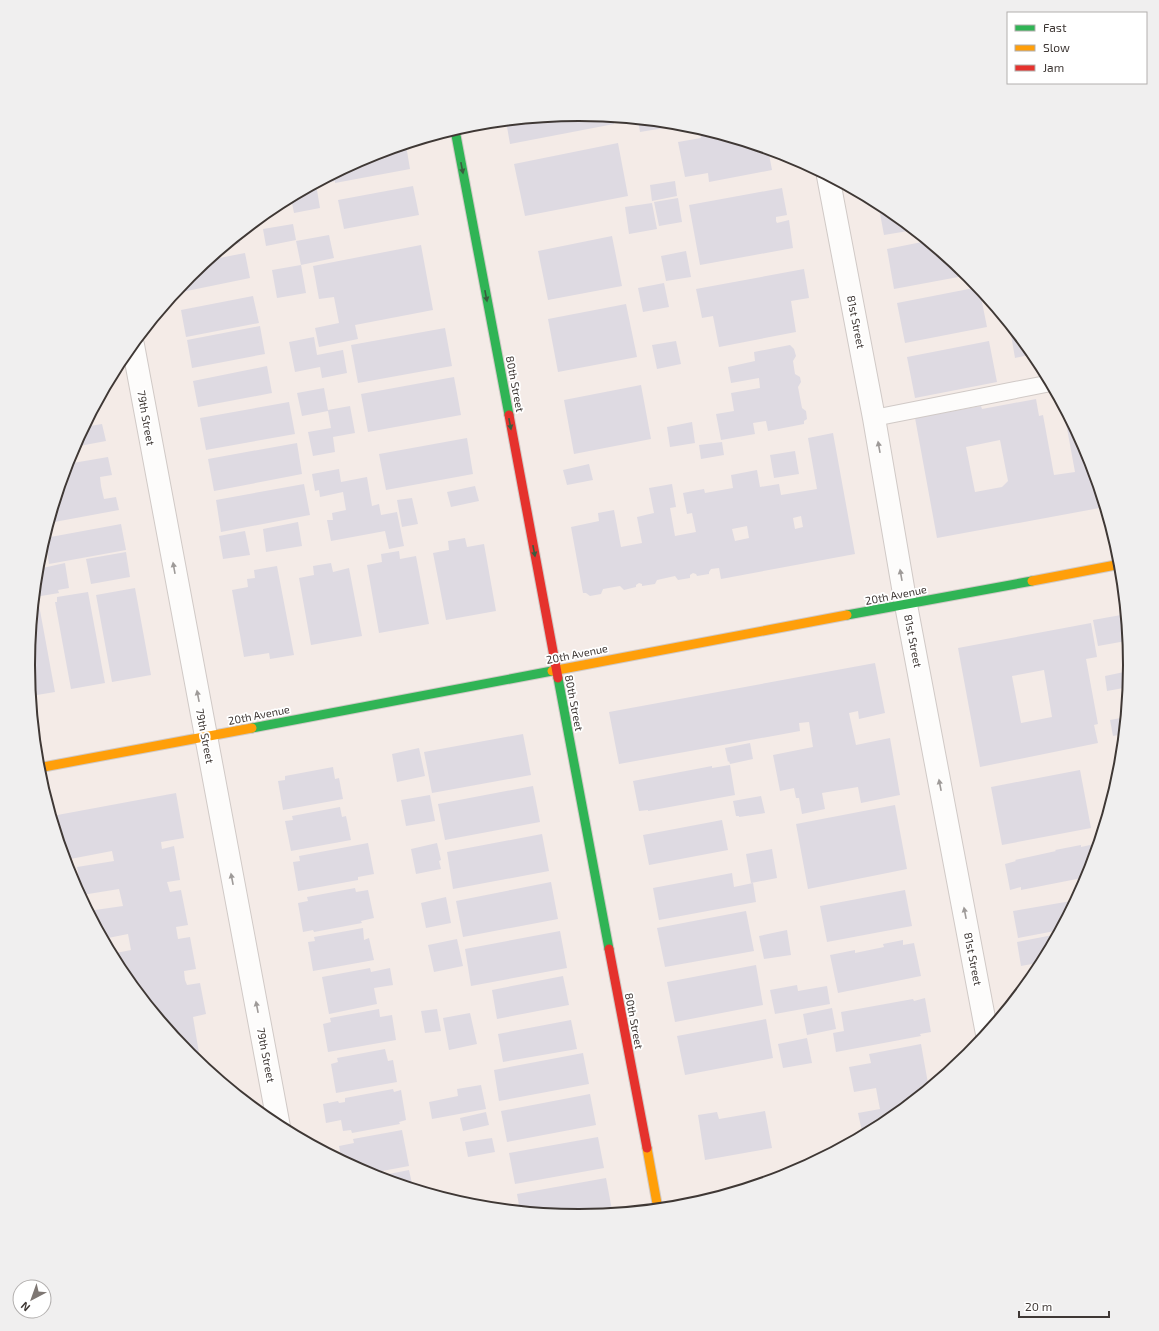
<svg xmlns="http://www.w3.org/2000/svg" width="1159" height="1331" font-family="'Exo 2',sans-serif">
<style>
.building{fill:#dedae2;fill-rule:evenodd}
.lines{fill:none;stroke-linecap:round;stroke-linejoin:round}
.lane-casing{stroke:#d0c9c6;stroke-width:18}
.street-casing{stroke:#d0c9c6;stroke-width:24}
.fast-casing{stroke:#d0c9c6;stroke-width:11}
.slow-casing{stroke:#d0c9c6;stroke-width:11}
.jam-casing{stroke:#d0c9c6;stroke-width:11}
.lane{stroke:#fdfcfb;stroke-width:16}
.street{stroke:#fdfcfb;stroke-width:22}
.fast{stroke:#30b455;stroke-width:9}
.slow{stroke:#ff9f0a;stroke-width:9}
.jam{stroke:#e5322d;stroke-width:9}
.oneway{fill:#3a5d3f}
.oneway2{fill:#9e9a98}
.labels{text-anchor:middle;stroke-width:3.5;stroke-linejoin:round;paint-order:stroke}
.street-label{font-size:11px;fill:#3f3835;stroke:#fff}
.rim{fill:none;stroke:#3f3835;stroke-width:2}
</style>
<rect width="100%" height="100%" fill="#f4ebe7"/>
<path class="building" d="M580 114 613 117 614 124 510 144 506 121Z
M638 120 663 122 664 128 640 132Z
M700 130H703L768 149 772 170 709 182 708 173 685 177 678 142 701 138Z
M618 143 628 196 525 216 514 164Z
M406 145 410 169 335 183V181L327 183 326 179 369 156Z
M675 181 677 196 652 201 650 185Z
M316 184 320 208 294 213 291 198Z
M413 186 419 215 344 229 338 200Z
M782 188 787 215 776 217V221L777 223 789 220 793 248 700 265 689 205Z
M678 198 682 222 659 226 654 202Z
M652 203 657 229 629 234 625 207Z
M878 203 886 207 914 230 884 235Z
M293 224 296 240 266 246 263 229Z
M239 235 240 243 225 246 235 238Z
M329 235 334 258 301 265 296 241Z
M612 236 622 286 548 300 538 251Z
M927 241 969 275 894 289 887 249Z
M421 245 433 310 355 325 358 339 319 347 315 328 339 323 334 297 319 299 313 266Z
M686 251 691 277 666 281 661 256Z
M245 253 250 278 177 293V291L190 275 209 260Z
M301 265 306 293 277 298 272 270Z
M804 269 809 298 791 301 796 332 719 347 713 316 702 318 696 289Z
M664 283 669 307 643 312 638 288Z
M979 287 987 327 905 343 897 303Z
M253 296 259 323 186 337 181 310Z
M626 304 637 357 558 372 548 319Z
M260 326 265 354 192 368 187 340Z
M445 328 452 366 358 383 351 345Z
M1010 329H1013L1034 354 1015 358Z
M314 337 317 355 343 350 347 373 322 378 320 367 295 372 289 342Z
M676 341 681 364 657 369 652 345Z
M989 341 997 382 915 398 907 357Z
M790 345 794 349 796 356 793 361 795 374 800 377 801 382 798 387 802 408 806 411 807 419 804 421V424L768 431 766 421 753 423 755 434 721 440 716 414 734 411 731 393 760 388 759 378 731 383 728 367 755 361 754 352Z
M267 366 272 393 198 407 193 381Z
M454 377 461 415 368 432 361 394Z
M641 385 651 439 574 454 564 400Z
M324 388 328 410 350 406 355 433 333 437 335 452 313 456 308 432 331 428 328 411 302 416 297 393Z
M1036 399 1039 416 1043 415 1054 475 1075 472 1064 412 1066 411 1089 455 1105 507 937 538 915 418 981 406 982 409ZM1000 440 1008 481 1002 487 975 492 966 447Z
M289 402 295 434 206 450 200 418Z
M88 420H89L90 426 102 424 106 441 74 447Z
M692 422 695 443 670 447 667 427Z
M833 433 855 554 721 579 719 568 711 569 709 572V574L697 576 696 574 693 573 690 575V578L678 580 675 576 657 580 655 584 642 586V584L639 583 636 585V587L624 590 620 586 603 589 601 594 590 596 586 593H583L571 527 599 521 598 513 614 510 621 547 642 543 637 517 654 513 649 488 672 484 676 507 670 508 675 536 696 532 692 513 687 514 683 493 704 489 705 493 733 488 731 475 757 470 760 487 779 484 781 495 817 489 808 438ZM801 516 803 527 795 529 793 518ZM747 526 749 538 735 541 732 529Z
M467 438 473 474 386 490 379 454Z
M722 442 724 455 701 459 699 445Z
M297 443 302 474 214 491 208 459Z
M795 451 799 474 774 478 770 455Z
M108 457 112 475 100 477 101 486 104 499 116 497 119 510 49 523 67 464Z
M589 464 593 480 567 485 563 470Z
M339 469 341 482 367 477 372 506 379 504 381 515 397 512 404 546 389 549 385 531 331 541 327 520H333L332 513 346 510 343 492 320 497 319 490 315 491 312 474Z
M304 484 310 515 221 532 216 500Z
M475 486 479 501 451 507 447 492Z
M412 498 418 524 402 527 397 500Z
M298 522 302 546 266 552 263 529Z
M121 524 126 550 49 564 45 538Z
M245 531 250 555 223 559 219 536Z
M465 538 467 547 484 544 496 611 446 620 433 553 449 550 448 541Z
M399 551 400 559 416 556 429 624 379 633 367 565 382 562 381 554Z
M126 552 130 577 91 584 86 559Z
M65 563 69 588 58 590 59 593 35 597 38 569Z
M331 563 333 572 349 568 362 636 311 645 299 578 314 575 313 566Z
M277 566 294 655 270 659 269 653 244 657 232 590 248 587 247 579 255 578 254 570Z
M135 588 151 675 112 682 96 595Z
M88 592 105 683 71 689 55 602H57V597Z
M39 605 55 692 31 696 28 665 34 606Z
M1121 615 1126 641 1098 646 1093 620Z
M1091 623 1097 657 1086 659 1098 724 1094 725 1098 743 980 767 958 648ZM1044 670 1052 717 1021 723 1012 676Z
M875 663 885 713 859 719 858 711 849 713 856 745 890 738 900 795 861 803 858 787 822 793 825 809 802 814 799 798H796L794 788 780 791 773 755 813 747 809 722 799 723 800 731 619 764 609 712Z
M1129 671 1130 677 1129 687 1107 691 1105 676Z
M1126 717 1124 734 1113 736 1110 720Z
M523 734 531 775 432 793 424 752Z
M750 743 753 759 730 764 729 761 728 762 725 748Z
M419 748 425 776 397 782 392 754Z
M730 765 735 795 648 811V810L639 811 633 781 712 766V768Z
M333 767 335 779 339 778 343 799 283 810 278 781 285 780V776Z
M1080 770 1091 828 1002 845 991 787Z
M533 786 540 822 445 840 438 804Z
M176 793 184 838 161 842 162 849 174 846 180 880 167 882 170 892 181 890 188 925 176 927 178 939 190 937 196 969 184 971 185 980 187 985 200 983 206 1014 193 1017 201 1065 189 1055 139 993 136 979 128 980 121 972 111 954 131 950 128 934 103 939 88 911 123 906 119 889 82 895 77 867 114 861 112 851 65 860 52 816Z
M430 795 435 821 406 826 401 800Z
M761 796 765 813 739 817V816H736L733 801Z
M895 805 907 869 808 889 796 824Z
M340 807 342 817 346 816 351 840 291 851 285 821 293 820 292 816Z
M722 820 728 850 649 865 643 835Z
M542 834 549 871 453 889 447 852Z
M368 843 374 874 358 877V880L298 891 293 862 300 861 299 856Z
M437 843 441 860 439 861 441 869 416 874 411 849Z
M1099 843 1092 867 1086 868 1087 877 1021 890V887L1010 890 1005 864 1016 861 1015 860 1056 851 1055 850 1081 845V847Z
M772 849 777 878 751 883 746 854Z
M732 873 734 887 753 883 756 902 659 920 653 888Z
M551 882 558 919 463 937 456 901Z
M355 888 356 892 368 890 374 918 361 921 362 923 314 932 313 930 303 932 298 903 308 901 307 897Z
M905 890 912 926 827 942 820 906Z
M446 897 451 923 426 928 421 903Z
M1077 900 1060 930 1018 938 1013 911Z
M746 911 754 951 665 967 657 928Z
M363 928 364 940 369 938 374 960 313 971 308 942 315 941 314 937Z
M787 930 791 955 764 959 759 936Z
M560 931 567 968 471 986 465 949Z
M1058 934 1043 962 1021 966 1017 942Z
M457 939 463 966 434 972 428 945Z
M903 940V945L914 943 921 976 838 993 830 955 855 950V953L884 947 883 944Z
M756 965 763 1005 675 1022 667 982Z
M370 968 371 972 390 968 393 985 374 988 377 1004 329 1014 322 977Z
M563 976 569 1005 497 1019 492 990Z
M797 985 798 991 827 986 830 1004 775 1014 770 990Z
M925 998 931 1032 920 1034 921 1036 836 1052 833 1033 844 1031 841 1012 913 999 914 1001Z
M832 1008 836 1029 807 1035 803 1014Z
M379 1009 380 1017 392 1015 396 1040 328 1052 323 1024 331 1022 330 1018Z
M437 1009 441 1031 425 1033 421 1011Z
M470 1013 477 1044 449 1050 443 1018Z
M766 1019 773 1058 685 1075 677 1036Z
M571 1020 577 1049 503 1062 498 1034Z
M807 1038 812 1063 783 1068 778 1044Z
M921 1044 929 1089 886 1124 863 1136 858 1113 880 1109 878 1099 876 1088 854 1092 849 1067 871 1063 869 1054Z
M385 1049 388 1061 393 1060 397 1082 336 1093 331 1064 338 1062 337 1058Z
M583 1053 589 1084 499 1101 494 1070Z
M481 1085 486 1109 432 1119 429 1102 458 1096 457 1089Z
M393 1089 394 1092 401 1090 406 1120 399 1122 400 1124 352 1133 351 1130 343 1131 341 1120 326 1123 323 1104 338 1101 339 1103 345 1102V1098Z
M590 1094 596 1125 507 1142 501 1111Z
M765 1111 772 1148 705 1160 698 1115 717 1112 719 1119Z
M486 1112 489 1125 463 1131 460 1118Z
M402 1130 409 1166 366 1174 351 1166 350 1163 347 1164 342 1161 339 1146 354 1143 353 1139Z
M598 1137 604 1168 515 1184 509 1153Z
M492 1138 495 1152 468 1157 465 1142Z
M409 1170 413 1188 374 1177Z
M606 1178 612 1210 575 1217 520 1211 517 1194Z"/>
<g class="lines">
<defs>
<path id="lane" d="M874 418 1051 383"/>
<path id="street" d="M828 176 874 418 906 605 987 1034
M133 345 279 1127"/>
<path id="fast" d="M455 130 509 415
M847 615 1032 581
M558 678 609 949
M252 728 552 671"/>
<path id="slow" d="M1032 581 1121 564
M552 671 847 615
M38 768 252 728
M647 1148 658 1209"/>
<path id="jam" d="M509 415 558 678
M609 949 647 1148"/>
</defs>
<use href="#lane" class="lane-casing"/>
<use href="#street" class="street-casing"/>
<use href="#fast" class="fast-casing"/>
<use href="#slow" class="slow-casing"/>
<use href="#jam" class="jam-casing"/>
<use href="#lane" class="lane"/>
<use href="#street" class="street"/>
<use href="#fast" class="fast"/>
<use href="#slow" class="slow"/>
<use href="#jam" class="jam"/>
</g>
<defs><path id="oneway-solid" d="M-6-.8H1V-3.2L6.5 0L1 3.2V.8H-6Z"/></defs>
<g class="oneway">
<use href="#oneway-solid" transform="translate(462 168) rotate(79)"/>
<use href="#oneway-solid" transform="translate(486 296) rotate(79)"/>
<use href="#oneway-solid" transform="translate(510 424) rotate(79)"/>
<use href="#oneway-solid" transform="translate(534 551) rotate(79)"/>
</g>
<g class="oneway2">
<use href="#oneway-solid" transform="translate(879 447) rotate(-100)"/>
<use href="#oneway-solid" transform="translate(174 568) rotate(-100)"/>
<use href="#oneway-solid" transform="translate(901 575) rotate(-100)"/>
<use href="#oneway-solid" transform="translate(198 696) rotate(-101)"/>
<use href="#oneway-solid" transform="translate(940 785) rotate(-101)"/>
<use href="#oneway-solid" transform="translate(232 879) rotate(-101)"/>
<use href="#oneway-solid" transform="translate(965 913) rotate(-101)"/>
<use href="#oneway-solid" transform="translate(257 1007) rotate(-101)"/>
</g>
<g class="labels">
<g class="street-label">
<text transform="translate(856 322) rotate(79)" y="4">81st Street</text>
<text transform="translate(515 384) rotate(79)" y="4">80th Street</text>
<text transform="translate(146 418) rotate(80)" y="4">79th Street</text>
<text transform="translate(896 595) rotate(-11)" y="4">20th Avenue</text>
<text transform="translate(913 641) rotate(79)" y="4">81st Street</text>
<text transform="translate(577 654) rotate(-11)" y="4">20th Avenue</text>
<text transform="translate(574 703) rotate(79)" y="4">80th Street</text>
<text transform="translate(259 715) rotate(-11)" y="4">20th Avenue</text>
<text transform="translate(205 736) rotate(79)" y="4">79th Street</text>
<text transform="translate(973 959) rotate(79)" y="4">81st Street</text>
<text transform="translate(634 1021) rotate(79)" y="4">80th Street</text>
<text transform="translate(266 1055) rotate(79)" y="4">79th Street</text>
</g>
</g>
<path d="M0 0H1159V1331H0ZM35 665a544 544 0 1 1 1088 0a544 544 0 1 1-1088 0Z" fill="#f0efef" fill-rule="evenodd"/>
<path class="rim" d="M35 665a544 544 0 1 1 1088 0a544 544 0 1 1-1088 0Z"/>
<rect x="1007" y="12" width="140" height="72" fill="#ffffff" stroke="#b2afae"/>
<rect x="1015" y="25" width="20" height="6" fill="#30b455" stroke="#b2afae"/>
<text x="1043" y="32" font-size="12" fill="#3f3835">Fast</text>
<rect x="1015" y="45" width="20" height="6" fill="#ff9f0a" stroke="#b2afae"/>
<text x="1043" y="52" font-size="12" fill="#3f3835">Slow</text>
<rect x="1015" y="65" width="20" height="6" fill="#e5322d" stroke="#b2afae"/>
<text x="1043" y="72" font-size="12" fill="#3f3835">Jam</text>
<g transform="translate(32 1299) rotate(221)"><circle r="19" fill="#ffffff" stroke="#b2afae"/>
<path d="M0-3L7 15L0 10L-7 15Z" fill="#7e7773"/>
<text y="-6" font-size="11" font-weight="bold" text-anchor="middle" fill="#3f3835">N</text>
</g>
<path d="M1019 1311v6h90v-6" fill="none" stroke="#3f3835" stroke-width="2"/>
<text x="1025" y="1311" font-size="12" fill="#3f3835" stroke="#ffffff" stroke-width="3" paint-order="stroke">20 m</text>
</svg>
